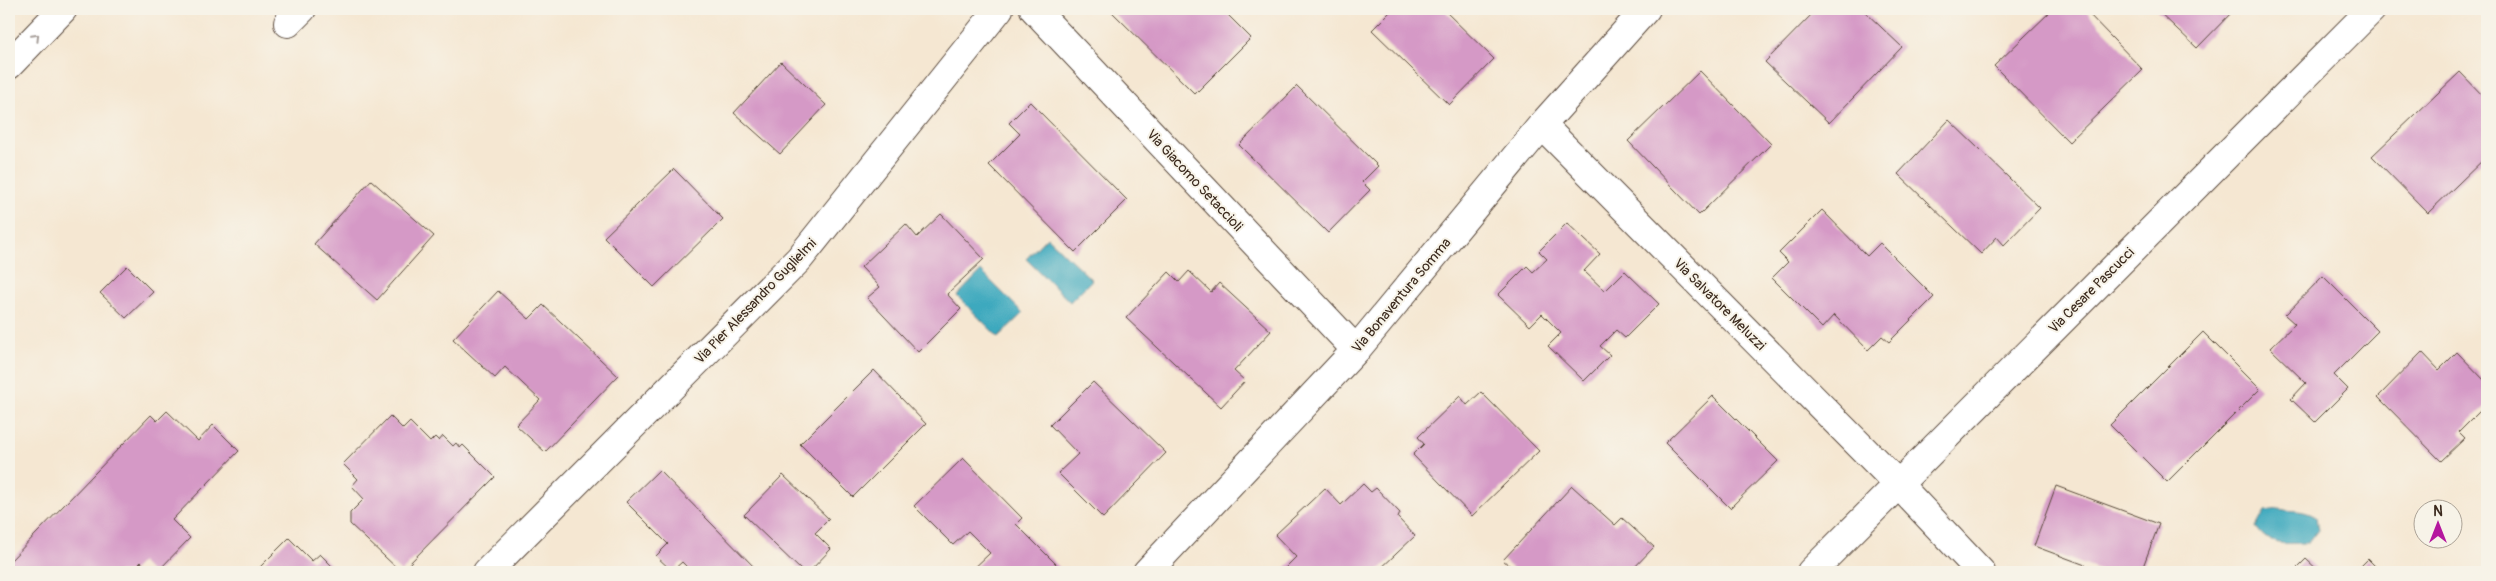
<svg xmlns="http://www.w3.org/2000/svg" width="2496" height="581" font-family="Pangolin,sans-serif">
<style>
.water{fill:#3ea9be;stroke:#3c6a6e}
.building{fill:#d599c6}
.lines{fill:none;stroke-linecap:round;stroke-linejoin:round}
.minor-casing{stroke:#574639;stroke-width:30}
.minor{stroke:#fff;stroke-width:28}
.oneway{stroke:#a79f9a}
.labels{text-anchor:middle;stroke-width:4;stroke-linejoin:round;paint-order:stroke}
.street-label{font-size:14px;fill:#3b2a1e;stroke:#f7f3e8}
</style>
<rect width="100%" height="100%" fill="#f7f3e8"/>
<filter id="ink" filterUnits="userSpaceOnUse"><feTurbulence type="fractalNoise" baseFrequency=".02" numOctaves="2"/><feDisplacementMap in="SourceGraphic" scale="10" xChannelSelector="R" yChannelSelector="G"/><feConvolveMatrix kernelMatrix="1 2 1 2 8 2 1 2 1" color-interpolation-filters="sRGB"/></filter>
<filter id="wash" filterUnits="userSpaceOnUse"><feTurbulence type="fractalNoise" baseFrequency=".0096" numOctaves="4" result="noise"/><feDisplacementMap in="SourceGraphic" scale="20" xChannelSelector="R" yChannelSelector="G"/><feGaussianBlur stdDeviation="1.12" result="paint"/><feColorMatrix in="noise" values="0 0 0 0 0 0 0 0 0 0 0 0 0 0 0 0 0 1.4 0 .05"/><feComposite in="paint" operator="in"/></filter>
<g filter="url(#wash)">
<rect width="100%" height="100%" fill="#f5e7d2"/>
<path class="water" d="M1047 237 1092 280 1070 302 1026 259Z
M981 271 1023 313 998 337 957 296Z
M2279 509C2294 512 2303 509 2316 517L2318 530 2308 543C2285 543 2270 548 2256 527L2265 511Z"/>
<g id="blocks">
<path class="building" d="M1109 9H1222L1251 38 1195 94Z
M1393 9H1443L1494 59 1449 105 1372 30Z
M1817 9H1862L1902 47 1829 123 1765 62Z
M2053 9H2084L2143 70 2069 142 1994 66Z
M2156 9H2235L2197 48Z
M781 62 826 105 780 154 734 113Z
M1700 71 1771 144 1699 215 1628 141Z
M2460 72 2487 100V156L2428 213 2372 156Z
M1297 86 1378 166 1362 182 1370 190 1328 233 1239 145Z
M1030 102 1127 200 1075 252 989 165 1020 134 1009 123Z
M1949 120 2040 208 2004 245 1997 237 1981 254 1898 174Z
M674 169 723 219 654 287 604 237Z
M371 180 434 236 377 300 314 244Z
M1822 210 1867 256 1880 243 1934 297 1889 342 1882 336 1868 350 1834 315 1822 328 1772 278 1788 262 1779 253Z
M941 214 984 259 947 294 961 309 918 352 867 298 880 287 861 267 906 224 917 237Z
M1567 223 1600 254 1584 271 1605 291 1625 271 1659 304 1625 338 1616 330 1600 346 1610 355 1584 381 1548 346 1561 333 1542 314 1530 326 1498 295 1527 266 1533 272 1547 259 1539 251Z
M127 266 153 292 126 318 100 293Z
M1189 271 1211 292 1219 283 1271 331 1234 371 1245 381 1221 407 1126 318 1169 272 1179 282Z
M2323 276 2378 331 2334 375 2348 389 2315 422 2291 399 2306 383 2270 348 2295 324 2285 315Z
M498 291 529 319 543 305 618 376 545 452 516 425 540 400 505 367 495 378 453 339Z
M2203 332 2260 389 2167 482 2110 425Z
M2422 352 2439 370 2457 352 2487 383V404L2459 432 2465 438 2441 461 2378 397Z
M874 370 926 424 853 497 800 444Z
M1093 382 1166 453 1103 518 1058 473 1078 454 1050 425Z
M1481 392 1539 451 1472 516 1413 455 1424 444 1418 437 1460 396 1467 405Z
M1713 396 1778 461 1730 508 1665 443Z
M167 411 198 441 213 425 239 451 172 520 190 538 157 572H151L141 562 131 572H9V562L151 415 157 421Z
M390 416 403 429 410 422 430 442 435 437 439 441 443 436 453 446 456 443 460 448 463 445 495 477 401 572 350 524V513L364 499 352 486 358 479 343 464Z
M963 458 1022 518 1016 524 1064 572H970L990 553 968 531 953 545 914 506Z
M659 470 759 572H692L682 562 672 571 656 556 668 544 626 502Z
M783 475 829 519 815 533 831 549 809 572H803L744 515Z
M1363 484 1371 492 1376 488 1400 513 1398 518 1415 536 1377 572H1281L1296 557 1275 535 1325 488 1341 505Z
M1572 486 1615 525 1622 518 1654 547 1630 572H1517L1503 560Z
M2056 486 2159 524 2141 572H2104L2034 546Z
M289 538 312 561 320 554 338 572H255Z
M2306 559 2320 572H2293Z
M2368 559 2381 572H2355Z"/>
</g>
</g>
<g filter="url(#ink)">
<use href="#blocks" fill-opacity="0" stroke="#574639" stroke-width="1"/>
<g class="lines">
<defs>
<path id="minor" d="M1034 9 1356 350
M288 23 302 9
M9 65 63 9
M1542 125 1898 484 1981 572
M487 572 799 259 999 9
M1147 572 1356 350 1542 125 1646 9
M1811 572 2372 9"/>
</defs>
<use href="#minor" class="minor-casing"/>
<use href="#minor" class="minor"/>
</g>
<defs><path id="oneway-chevron" d="M-2-3.5L2.5 0L-2 3.5" fill="none" stroke-width="1.6" stroke-linecap="round" stroke-linejoin="round" transform="scale(1.25)"/></defs>
<use class="oneway" href="#oneway-chevron" transform="translate(36 37) rotate(-46)"/>
</g>
<g class="labels">
<g class="street-label">
<text transform="translate(1195 180) rotate(47)" y="5">Via Giacomo Setaccioli</text>
<text transform="translate(2091 290) rotate(-45)" y="5">Via Cesare Pascucci</text>
<text transform="translate(1401 295) rotate(-50)" y="5">Via Bonaventura Somma</text>
<text transform="translate(755 301) rotate(-46)" y="5">Via Pier Alessandro Guglielmi</text>
<text transform="translate(1720 304) rotate(45)" y="5">Via Salvatore Meluzzi</text>
</g>
</g>
<rect width="2496" height="581" fill="none" stroke="#f7f3e8" stroke-width="30"/>
<g transform="translate(2438 524)"><circle r="24" fill="#f7f3e8" stroke="#aca397"/>
<path d="M0-4L9 19L0 12L-9 19Z" fill="#b5179e"/>
<text y="-8" font-size="14" font-weight="bold" text-anchor="middle" fill="#3b2a1e">N</text>
</g>
</svg>
